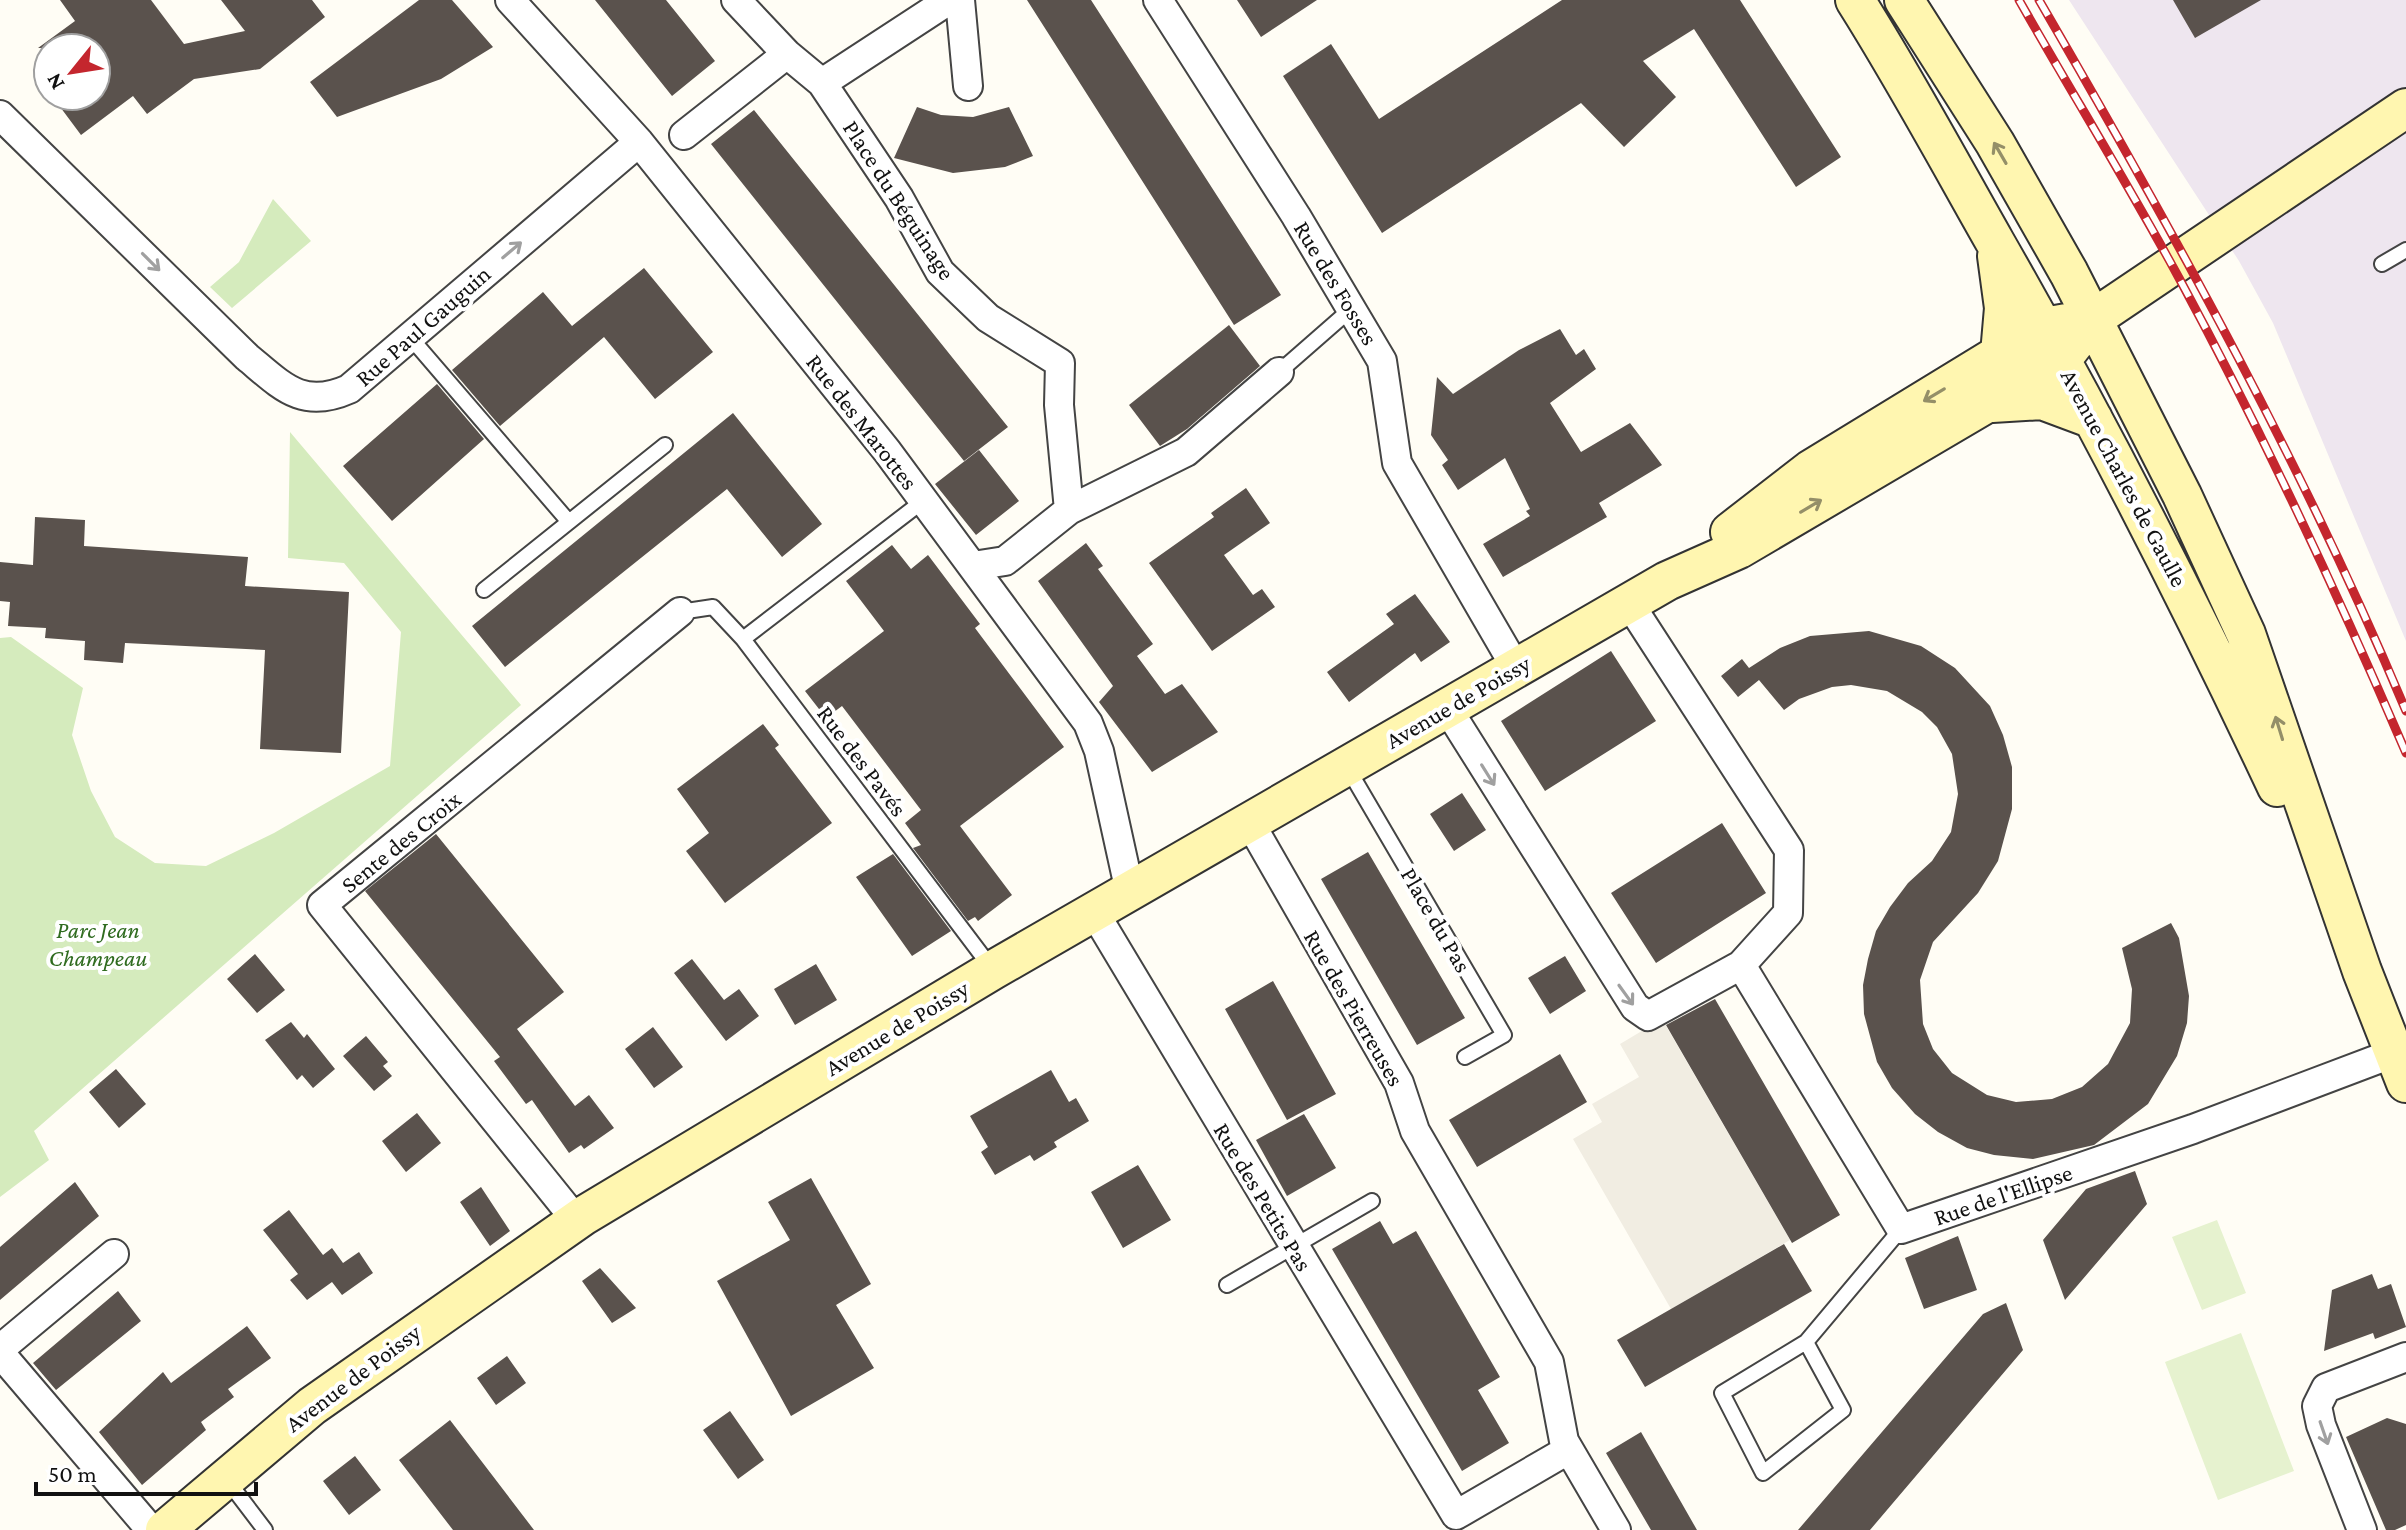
<svg xmlns="http://www.w3.org/2000/svg" width="2406" height="1530" font-family="'Crimson Pro',serif">
<style>
.industrial{fill:#eee6ef}
.green{fill:#d5ebbd}
.pitch{fill:#e6f2cf}
.plaza{fill:#f1ede2}
.building{fill:#5a524d}
.lines{fill:none;stroke-linecap:round;stroke-linejoin:round}
.lane-casing{stroke:#444;stroke-width:18}
.street-casing{stroke:#444;stroke-width:32}
.secondary-casing{stroke:#333;stroke-width:42}
.lane{stroke:#fff;stroke-width:14}
.street{stroke:#fff;stroke-width:28}
.secondary{stroke:#fff6b0;stroke-width:38}
.rail-casing{stroke:#c4262e;stroke-width:9}
.rail{stroke:#fff;stroke-width:6;stroke-dasharray:18;stroke-linecap:butt}
.oneway{stroke:#948f68}
.oneway2{stroke:#a0a0a0}
.labels{text-anchor:middle;stroke-width:8;stroke-linejoin:round;paint-order:stroke}
.street-label{font-size:24px;fill:#111;stroke:#fff}
.park-label{font-size:24px;font-style:italic;fill:#2f6b1f;stroke:#fff}
</style>
<rect width="100%" height="100%" fill="#fffdf5"/>
<path class="industrial" d="M2069 0H2406V641L2273 323 2239 261Z"/>
<path class="green" d="M273 199 311 241 232 308 210 287 239 262Z
M290 432 521 705 34 1131 49 1160 0 1197V638L11 637 83 688 72 735 91 791 115 837 155 863 206 866 274 833 390 766 401 632 344 563 288 558Z"/>
<path class="pitch" d="M2217 1220 2246 1293 2202 1310 2172 1237Z
M2241 1333 2294 1471 2218 1500 2165 1362Z"/>
<path class="plaza" d="M1662 1019 1790 1240 1671 1309 1573 1139 1602 1122 1592 1104 1639 1077 1620 1044Z"/>
<path class="building" d="M60 0H151L184 44 245 31 221 0H312L325 17 260 69 194 79 147 114 133 96 81 135 52 96H96V48H38L75 21Z
M419 0H452L493 47 441 79 337 117 310 82Z
M595 0H666L715 61 672 96Z
M1027 0H1091L1281 295 1234 325Z
M1237 0H1317L1261 37Z
M1562 0H1740L1841 157 1796 187 1694 29 1643 61 1676 97 1624 147 1581 103 1382 233 1283 76 1331 44 1379 119Z
M2173 0H2261L2195 38Z
M917 107 941 115 973 117 1009 107 1033 156 1005 167 953 173 894 158Z
M754 110 1008 427 964 461 711 144Z
M644 268 713 352 655 399 604 337 500 426 452 370 543 292 572 326Z
M1229 325 1260 366 1187 429 1160 446 1129 405Z
M1560 329 1576 355 1584 349 1596 369 1550 403 1581 452 1630 423 1662 465 1599 503 1607 517 1503 577 1483 544 1530 516 1526 511 1530 509 1505 458 1458 490 1442 465 1448 460 1431 435 1437 377 1453 394 1519 350Z
M437 384 484 439 392 521 343 466Z
M733 413 822 524 782 557 727 489 505 667 472 626Z
M979 450 1019 501 976 535 935 484Z
M1246 488 1270 523 1224 555 1253 595 1262 589 1275 607 1212 651 1149 563 1214 517 1211 513Z
M35 517 85 520 84 546 248 557 245 586 349 592 341 753 260 749 265 650 125 643 123 663 84 660 85 641 45 638 46 628 8 626 10 602 0 601V562L33 565Z
M1086 543 1103 566 1098 569 1153 644 1137 656 1165 694 1182 684 1218 732 1152 772 1099 702 1113 686 1038 581Z
M892 545 911 569 928 555 980 624 975 628 1064 747 960 826 1012 895 978 921 975 917 968 921 913 848 921 845 905 823 921 810 842 706 826 718 805 691 884 631 846 581Z
M1415 594 1450 642 1421 662 1415 653 1349 702 1327 672 1394 624 1386 614Z
M1869 631 1921 646 1955 668 1990 706 2003 735 2012 767V809L1998 861 1978 893 1933 942 1920 980 1923 1024 1933 1049 1952 1073 1987 1095 2016 1102 2052 1099 2082 1087 2108 1064 2130 1023 2132 989 2122 948 2171 923 2179 938 2189 996 2187 1023 2177 1056 2148 1104 2094 1145 2033 1159 1994 1155 1967 1148 1938 1132 1915 1114 1892 1088 1877 1062 1864 1014 1863 985 1868 959 1876 931 1890 907 1908 883 1932 861 1951 832 1958 794 1952 754 1937 727 1922 712 1887 691 1851 685 1832 687 1799 699 1784 710 1759 680 1738 697 1721 676 1742 659 1749 668 1780 648 1810 636Z
M1611 651 1656 721 1545 791 1501 721Z
M763 724 779 745 775 748 832 823 725 903 686 851 709 833 677 789Z
M1462 793 1486 830 1454 851 1430 814Z
M1722 823 1766 893 1656 963 1611 893Z
M436 834 564 992 517 1029 575 1106 589 1095 614 1128 584 1149 581 1145 569 1153 532 1100 526 1104 494 1061 500 1057 365 891Z
M1368 852 1465 1018 1417 1045 1321 879Z
M893 854 951 931 912 956 856 877Z
M255 954 285 990 257 1013 227 979Z
M1565 956 1586 991 1550 1014 1528 978Z
M692 959 724 1000 739 989 759 1016 726 1041 674 973Z
M816 964 837 1000 795 1025 774 989Z
M1273 981 1336 1094 1287 1120 1225 1009Z
M1715 999 1840 1215 1792 1243 1666 1025Z
M291 1022 304 1038 307 1034 335 1069 313 1088 302 1075 297 1080 265 1040Z
M653 1027 683 1067 654 1088 625 1049Z
M366 1036 388 1062 383 1066 392 1076 374 1091 343 1056Z
M1560 1054 1587 1102 1477 1167 1449 1120Z
M116 1069 146 1104 119 1128 89 1092Z
M1051 1070 1069 1102 1076 1098 1089 1121 1054 1142 1057 1147 1034 1161 1030 1155 995 1175 981 1152 988 1147 970 1116Z
M417 1113 441 1143 406 1172 382 1141Z
M1304 1114 1336 1168 1287 1196 1256 1140Z
M1138 1165 1171 1220 1123 1248 1091 1192Z
M2135 1171 2147 1204 2065 1300 2043 1240 2086 1189Z
M811 1178 871 1284 836 1305 874 1368 791 1416 717 1281 790 1240 768 1202Z
M75 1182 99 1216 0 1300V1247Z
M481 1187 510 1231 490 1246 460 1202Z
M289 1210 323 1255 332 1248 343 1263 359 1252 373 1273 342 1295 332 1282 307 1300 290 1280 298 1274 263 1230Z
M1380 1221 1393 1244 1416 1231 1500 1377 1478 1390 1509 1443 1462 1471 1332 1249Z
M1958 1236 1977 1290 1924 1309 1905 1258Z
M1784 1244 1812 1291 1645 1387 1617 1340Z
M600 1268 636 1308 612 1323 582 1281Z
M2372 1274 2378 1289 2391 1284 2406 1327 2375 1339 2373 1333 2324 1351 2332 1290Z
M118 1291 141 1321 56 1390 33 1363Z
M2006 1303 2023 1350 1870 1530H1798L1983 1314Z
M247 1326 271 1358 228 1389 234 1397 201 1422 206 1430 142 1485 99 1432 163 1372 171 1383Z
M507 1356 526 1383 496 1405 477 1378Z
M730 1411 764 1460 738 1479 703 1430Z
M2387 1418 2406 1424V1525L2395 1530H2386L2346 1437Z
M450 1420 534 1530H453L399 1460Z
M1641 1432 1697 1530H1651L1606 1453Z
M355 1456 381 1490 349 1515 323 1481Z"/>
<g class="lines">
<defs>
<path id="lane" d="M2382 264 2406 250
M410 337 569 522
M1279 372 1351 309
M484 590 665 445
M680 612 713 607 743 639 993 970
M743 639 923 501
M1347 767 1504 1035 1465 1057
M1227 1285 1372 1201
M1806 1342 1843 1410 1763 1473 1722 1393 1806 1342 1901 1229
M227 1480 265 1530"/>
<path id="street" d="M510 0 639 142 887 451 1088 723 1099 751 1130 892
M736 0 787 54
M960 0 968 86
M1158 0 1296 216 1382 361 1397 463 1516 668
M822 83 899 198 940 272 988 318 1060 363 1059 405 1069 510
M0 115 247 357C282 386 302 410 349 389L639 142
M684 135 787 54 822 83 949 0
M973 566 1005 561 1069 510 1186 452 1279 372
M1447 708 1635 1007 1648 1016 1741 965 1788 913 1789 850 1629 603
M1250 823 1399 1083 1415 1131 1549 1362 1564 1441 1616 1530
M1094 912 1456 1515 1568 1450
M1741 965 1901 1229 2193 1129 2394 1053
M576 1220 322 905 680 612
M0 1349 114 1254
M0 1353 151 1530
M2362 1530 2321 1425 2317 1406 2326 1388 2406 1357"/>
<path id="secondary" d="M1855 0C1905 79 1949 161 1995 242 2097 420 2190 602 2277 787
M1904 0 1995 143 2069 273 2182 495 2246 634 2362 971 2406 1083
M1997 256 2004 308 2000 354
M1992 403 2042 400 2093 419
M1730 532 1810 470 2044 327 2067 323
M165 1530 312 1406 583 1216 993 970 1411 729 1667 581 1739 549 2062 359 2093 319 2406 108"/>
</defs>
<use href="#lane" class="lane-casing"/>
<use href="#street" class="street-casing"/>
<use href="#secondary" class="secondary-casing"/>
<use href="#lane" class="lane"/>
<use href="#street" class="street"/>
<use href="#secondary" class="secondary"/>
<defs>
<path id="rail" d="M2019 0C2072 93 2128 184 2179 278 2262 432 2337 592 2406 753
M2039 0C2173 231 2303 465 2406 711"/>
</defs>
<use href="#rail" class="rail-casing"/>
<use href="#rail" class="rail"/>
</g>
<defs><path id="oneway-shaft" d="M-6 0H5M1.5-3L5.5 0L1.5 3" fill="none" stroke-width="1.6" stroke-linecap="round" stroke-linejoin="round" transform="scale(2)"/></defs>
<g class="oneway">
<use href="#oneway-shaft" transform="translate(2000 153) rotate(-120)"/>
<use href="#oneway-shaft" transform="translate(1934 395) rotate(149)"/>
<use href="#oneway-shaft" transform="translate(1811 506) rotate(-31)"/>
<use href="#oneway-shaft" transform="translate(2279 728) rotate(-107)"/>
</g>
<g class="oneway2">
<use href="#oneway-shaft" transform="translate(512 250) rotate(-40)"/>
<use href="#oneway-shaft" transform="translate(151 262) rotate(45)"/>
<use href="#oneway-shaft" transform="translate(1488 775) rotate(58)"/>
<use href="#oneway-shaft" transform="translate(1626 995) rotate(54)"/>
<use href="#oneway-shaft" transform="translate(2324 1433) rotate(71)"/>
</g>
<g class="labels">
<g class="street-label">
<text transform="translate(899 200) rotate(57)" y="8">Place du Béguinage</text>
<text transform="translate(1336 283) rotate(59)" y="8">Rue des Fosses</text>
<text transform="translate(423 326) rotate(-41)" y="8">Rue Paul Gauguin</text>
<text transform="translate(862 422) rotate(52)" y="8">Rue des Marottes</text>
<text transform="translate(2124 478) rotate(62)" y="8">Avenue Charles de Gaulle</text>
<text transform="translate(1458 702) rotate(-30)" y="8">Avenue de Poissy</text>
<text transform="translate(862 761) rotate(53)" y="8">Rue des Pavés</text>
<text transform="translate(401 842) rotate(-39)" y="8">Sente des Croix</text>
<text transform="translate(1436 920) rotate(60)" y="8">Place du Pas</text>
<text transform="translate(1354 1008) rotate(60)" y="8">Rue des Pierreuses</text>
<text transform="translate(897 1028) rotate(-31)" y="8">Avenue de Poissy</text>
<text transform="translate(2003 1195) rotate(-19)" y="8">Rue de l'Ellipse</text>
<text transform="translate(1263 1197) rotate(59)" y="8">Rue des Petits Pas</text>
<text transform="translate(353 1378) rotate(-37)" y="8">Avenue de Poissy</text>
</g>
<g class="park-label">
<text x="98" y="938">Parc Jean<tspan x="98" dy="28">Champeau</tspan></text>
</g>
</g>
<g transform="translate(72 72) rotate(240)"><circle r="38" fill="#ffffff" stroke="#a0a0a0" stroke-width="2"/>
<path d="M0-6L14 30L0 20L-14 30Z" fill="#c4262e"/>
<text y="-12" font-size="22" font-weight="bold" text-anchor="middle" fill="#111111">N</text>
</g>
<path d="M36 1482v12h220v-12" fill="none" stroke="#111111" stroke-width="4"/>
<text x="48" y="1482" font-size="24" fill="#111111" stroke="#ffffff" stroke-width="6" paint-order="stroke">50 m</text>
</svg>
